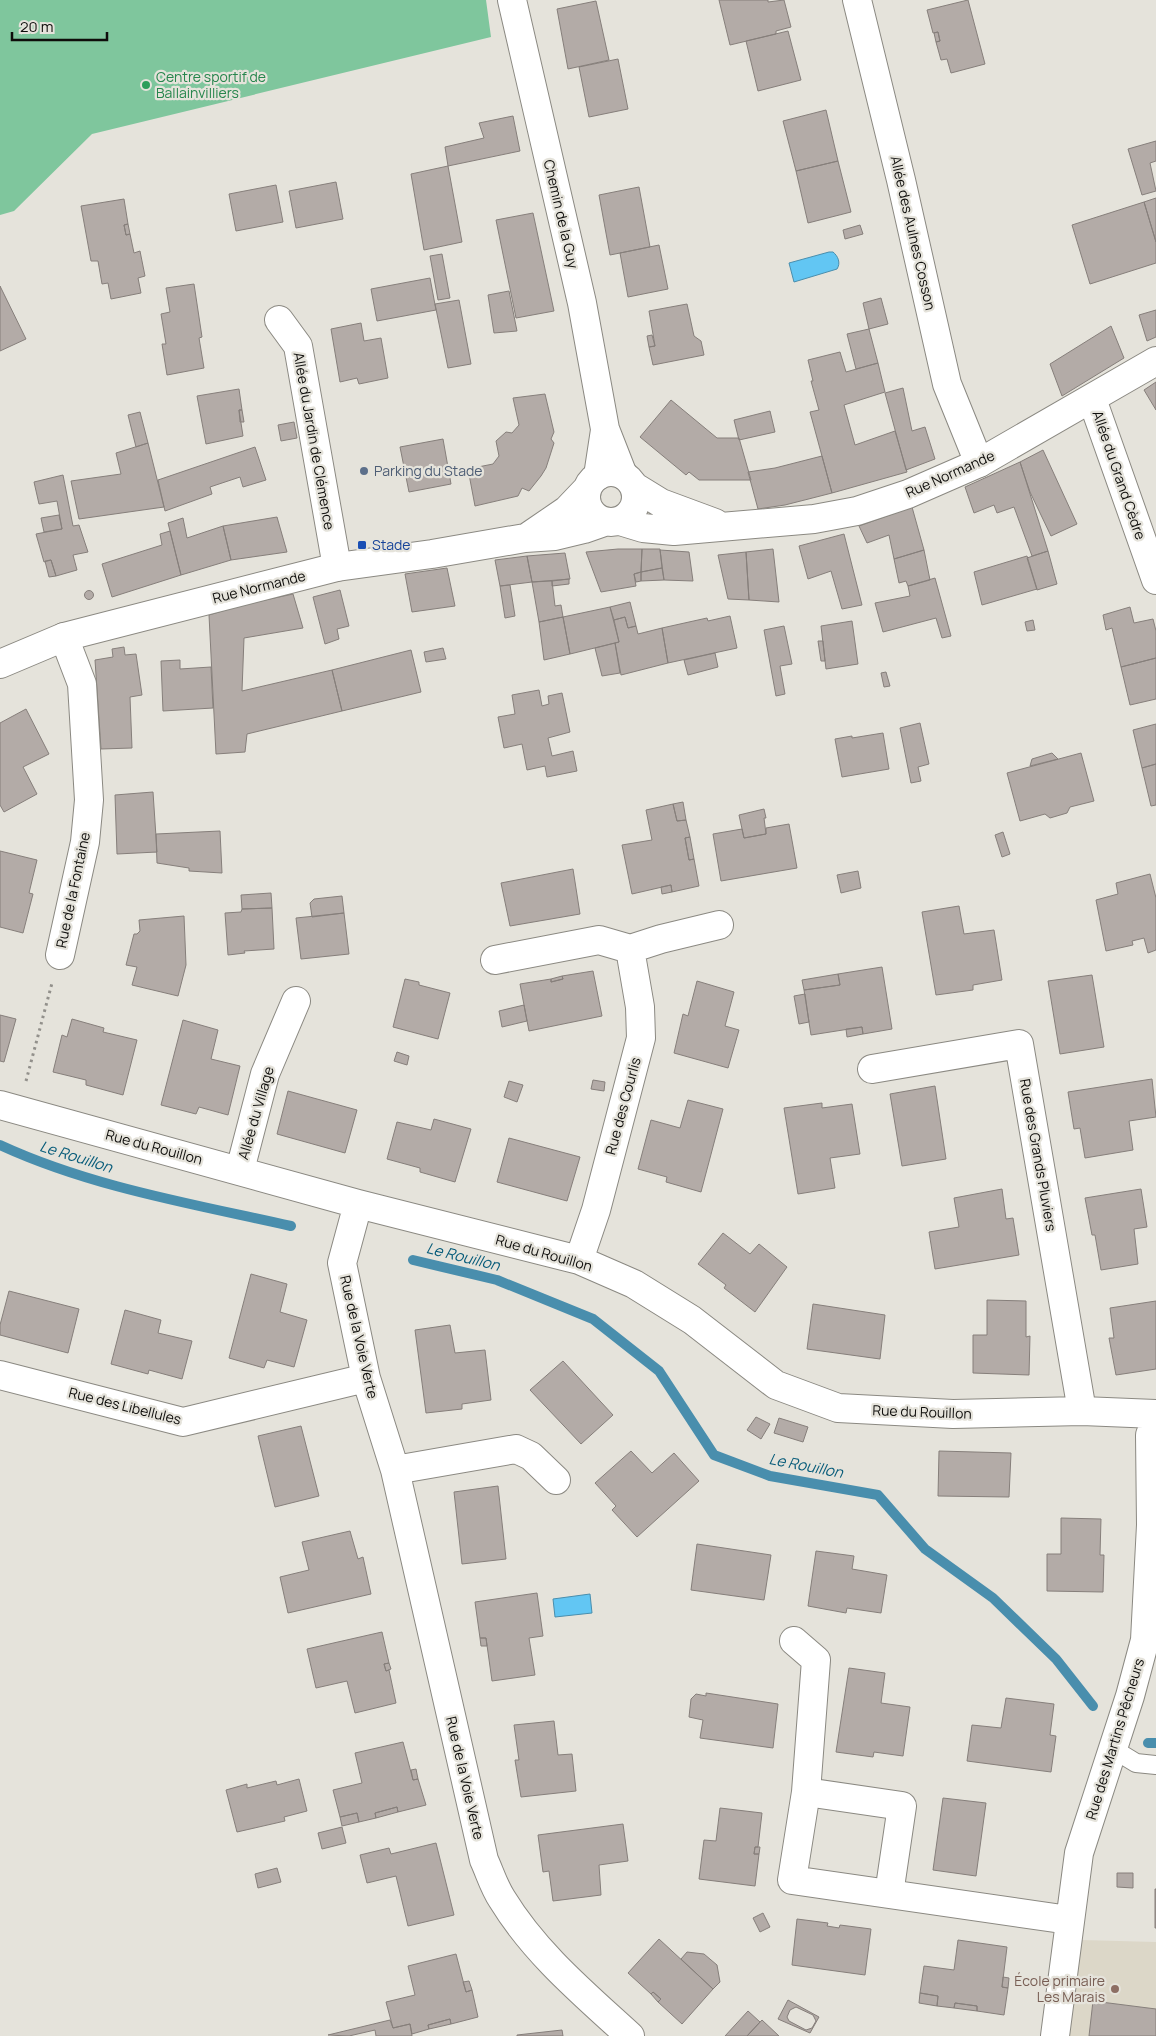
<svg xmlns="http://www.w3.org/2000/svg" width="1156" height="2036" font-family="Manrope,sans-serif">
<style>
.built{fill:#dcd7c8}
.green{fill:#7fc69d}
.water{fill:#62c6f3;stroke:#498ead}
.lines{fill:none;stroke-linecap:round;stroke-linejoin:round}
.stream{stroke:#498ead;stroke-width:10}
.building{fill:#b3aba7;stroke:#867f7b;fill-rule:evenodd}
.service-casing{stroke:#8b8982;stroke-width:20}
.minor-casing{stroke:#8b8982;stroke-width:30}
.tertiary-casing{stroke:#8b8982;stroke-width:30}
.path{stroke:#92908b;stroke-width:3;stroke-dasharray:2.5 4;stroke-linecap:butt}
.service{stroke:#fff;stroke-width:18}
.minor{stroke:#fff;stroke-width:28}
.tertiary{stroke:#fff;stroke-width:28}
.leisure-dot{fill:#2e9e5b;stroke:#e5e3db;stroke-width:2}
.service-dot{fill:#5c6f8a;stroke:#e5e3db;stroke-width:2}
.transit-dot{fill:#1a4fb4;stroke:#e5e3db;stroke-width:2}
.education-dot{fill:#8d6e63;stroke:#e5e3db;stroke-width:2}
.labels{text-anchor:middle;stroke-width:4.5;stroke-linejoin:round;paint-order:stroke}
.leisure-label{font-size:14px;fill:#27864d;stroke:#e5e3db;text-anchor:start}
.street-label{font-size:14px;fill:#0e0d0b;stroke:#e5e3db}
.service-label{font-size:14px;fill:#4e5e75;stroke:#e5e3db;text-anchor:start}
.transit-label{font-size:14px;fill:#164399;stroke:#e5e3db;text-anchor:start}
.education-label{font-size:14px;fill:#785e54;stroke:#e5e3db;text-anchor:end}
.water-label{font-size:15px;font-style:italic;fill:#085c7a;stroke:#e5e3db}
</style>
<rect width="100%" height="100%" fill="#e5e3db"/>
<path class="built" d="M1081 1940 1156 1942V2036H1068Z"/>
<path class="green" d="M0 0H486L491 37 92 134 14 211 0 215Z"/>
<path class="water" d="M829 252H833C838 256 841 263 837 269L794 282 789 263Z
M590 1594 592 1613 555 1617 553 1599Z"/>
<g class="lines">
<path class="stream" d="M0 1145C91 1187 193 1204 291 1226
M413 1260 497 1280 593 1319 659 1371 714 1455 770 1476 878 1495 925 1549 993 1598 1056 1659 1093 1706
M1148 1743H1156"/>
</g>
<path class="building" d="M719 0H768V2L784 0 791 27 776 31V34L730 45Z
M968 0 985 64 951 73 947 59 941 60 936 42 940 41 938 32 933 33 927 10Z
M596 1 609 60 568 69 557 9Z
M788 31 801 80 758 91 746 41Z
M938 32 940 41 936 42 934 33Z
M618 59 628 109 589 117 579 67Z
M826 110 838 161 796 171 783 121Z
M513 116 520 151 448 166 445 147 484 138 479 123Z
M1156 141V161L1150 163 1156 191 1142 195 1128 149Z
M838 161 851 212 808 223 796 171Z
M448 166 462 242 424 250 411 174Z
M336 182 343 219 296 228 289 191Z
M276 185 283 222 236 231 229 194Z
M639 187 650 247 610 255 599 195Z
M1156 198V242L1144 202Z
M124 199 128 224 124 225 126 235 130 234 134 253 140 251 145 276 138 278 141 293 111 299 108 283 102 284 98 261H91L81 206Z
M1144 202 1156 242V263L1090 284 1072 225Z
M533 213 554 311 516 318 496 220Z
M128 224 130 234 126 235 124 225Z
M860 225 863 234 845 239 843 230Z
M659 245 668 289 628 297 620 253Z
M442 254 450 298 438 300 430 256Z
M430 278 436 310 377 321 371 289Z
M194 284 202 337 199 338 204 368 167 375 162 344H166L161 314 170 312 166 288Z
M0 286 26 339 0 351Z
M509 291 517 331 494 333 488 295Z
M881 298 888 324 869 329 863 303Z
M459 300 471 364 448 368 435 304Z
M687 304 694 336 701 341 704 355 653 365 649 347 655 346 649 311Z
M1156 310V337L1147 341 1139 315Z
M361 323 364 341 381 338 388 378 359 384 357 378 340 382 331 329Z
M1111 326 1124 358 1062 396 1050 364Z
M869 329 878 363 856 369 847 334Z
M652 335 655 346 649 347 647 336Z
M840 352 846 372 878 363 885 392 844 405 855 445 895 431 907 472 832 493 810 412 819 410 811 381H813L808 360Z
M1156 382V410L1144 390Z
M903 388 912 431 925 427 935 459 906 470 885 393Z
M239 389 242 410H239L243 436 206 444 197 396Z
M545 394 554 432 551 439 554 443 546 468 541 476 529 491 522 488 518 496 475 506 468 469 493 464 499 456 496 441 506 432 512 433 519 425 513 398Z
M671 400 717 438H739L751 480H699L689 472 686 475 640 437Z
M239 410H242L244 422H240Z
M770 411 775 432 739 440 734 420Z
M140 412 148 443 136 447 128 415Z
M294 422 297 438 281 441 278 425Z
M443 439 451 484 409 492 400 447Z
M148 443 164 507 79 519 71 481 121 474 116 453Z
M255 447 266 480 243 487 240 477 210 487 212 494 165 511 158 480Z
M1043 450 1077 524 1051 536 1030 492 1020 462Z
M822 456 832 493 785 505 758 509 748 472 775 468Z
M1020 462 1048 551 1032 556 1014 507 997 513 994 505 974 513 965 487Z
M63 475 73 526 79 525 88 552 73 555 77 570 56 576 51 560 44 562 36 534 62 529 57 501 39 504 34 482Z
M912 507 924 550 894 559 889 535 867 543 859 526Z
M59 515 62 529 44 532 41 518Z
M277 517 287 552 231 560 223 526Z
M183 518 187 538 223 526 231 560 181 575 168 523Z
M170 531 181 575 112 597 102 564 162 545 160 534Z
M844 534 862 605 842 609 831 571 808 579 799 546Z
M618 549H642L641 572 634 574 636 586 601 592 586 552Z
M642 549H660L662 568 641 572Z
M773 549 779 602 749 600 746 552Z
M660 550 689 552 693 581 664 580Z
M924 550 930 580 908 586 906 581 899 583 894 559Z
M1048 551 1057 584 1037 590 1027 558Z
M746 552 749 600 728 599 718 555Z
M565 553 570 579 532 582 527 556Z
M527 556 532 582 500 586 495 560Z
M1027 556 1037 589 982 605 974 572Z
M51 560 56 576 49 577 45 561Z
M447 568 455 606 412 612 405 574Z
M662 568 664 580 641 581V572Z
M641 572V581L636 582 634 574Z
M935 578 951 636 942 638 936 618 883 632 875 603 910 596 908 586Z
M569 579V584L552 586V581Z
M552 581 555 606 561 605 563 617 539 622 532 582Z
M510 585 515 616 505 618 500 586Z
M340 590 349 626 337 629 339 639 325 644 313 597Z
M84.5 595a4.5 4.5 0 1 1 9 0a4.5 4.5 0 1 1-9 0Z
M293 594 303 628 244 638 242 691 332 670 342 711 247 734 245 752 216 754 209 615 242 605Z
M630 602 636 626 628 628 625 617 614 620 610 607Z
M610 607 619 642 570 654 563 617Z
M1130 607 1134 623 1153 619 1156 631V658L1121 667 1112 628 1106 630 1103 615Z
M730 616 737 648 668 663 662 628 707 618 708 621Z
M563 617 570 654 544 660 539 622Z
M625 617 628 628 636 626 638 634 662 628 668 663 621 675 615 643 619 642 614 620Z
M1033 620 1035 630 1027 631 1025 622Z
M852 621 858 664 826 669 821 626Z
M784 626 792 664 780 666 785 694 776 696 764 630Z
M818 641H823L825 661H821Z
M615 643 620 673 602 676 595 648Z
M124 647 125 655 136 654 142 695 130 697 132 748 101 749 95 660 113 657 112 649Z
M443 648 446 659 426 662 424 652Z
M411 650 421 692 342 711 332 670Z
M715 653 718 667 688 675 684 660Z
M1156 658V699L1130 705 1121 667Z
M180 660V669L211 667 213 708 163 711 161 661Z
M886 672 890 686 884 687 881 673Z
M539 690 542 706 549 704 548 696 562 693 570 732 548 738 552 756 573 751 577 771 547 777 545 766 527 770 522 744 504 748 498 717 515 714 512 695Z
M26 709 49 754 23 767 37 794 4 812 0 805V723Z
M920 723 929 764 918 767 921 781 911 783 900 728Z
M1156 724V764L1142 768 1133 730Z
M883 733 889 769 842 777 835 739 852 736V738Z
M1052 753 1058 759 1030 766 1032 759Z
M1081 753 1094 801 1070 807 1067 813 1050 818 1045 814 1020 821 1007 773Z
M1156 764V805L1151 806 1142 768Z
M153 792 157 852 117 854 115 795Z
M683 802 686 820 677 821 673 804Z
M673 804 677 821 686 820 690 837 685 838 689 860 694 859 699 886 672 892 671 885 632 894 622 845 652 840 646 810Z
M764 809 766 818H764L766 834 744 838 739 815Z
M789 824 797 868 721 881 713 834 742 829 744 838 766 834V828Z
M220 831 222 873 189 871V868L157 863 156 834Z
M1003 832 1010 854 1002 857 995 835Z
M690 837 694 859 689 860 685 838Z
M0 851 37 860 29 893 33 894 23 933 0 927Z
M573 869 580 914 510 926 501 883Z
M858 871 861 888 841 893 837 875Z
M1150 874 1156 898V950L1148 953 1144 938 1132 941 1133 945 1106 951 1096 900 1118 894 1116 883Z
M671 885 672 892 662 894 661 887Z
M271 893 272 908 242 909 241 895Z
M342 896 344 913 312 917 310 903 314 899Z
M959 906 964 934 994 930 1002 980 973 985V990L936 995 922 912Z
M272 908 274 949 244 951 245 953 228 955 225 913 241 912 242 909Z
M344 913 349 954 301 959 296 918Z
M184 916 186 965 178 996 132 985 137 967 126 965 134 934H137L140 931 139 920Z
M882 967 892 1029 863 1034 862 1027 811 1035 804 990 840 985 838 974Z
M593 971 602 1016 529 1031 520 984 551 979V982L563 979 562 976Z
M838 974 840 985 804 990 802 980Z
M1092 975 1104 1047 1060 1054 1048 981Z
M562 976 563 979 551 982V979Z
M405 979 419 982V985L450 993 438 1039 393 1027Z
M697 981 734 992 725 1026 739 1030 728 1068 674 1053 683 1014 688 1016Z
M805 994 809 1022 799 1024 794 996Z
M524 1005 527 1021 502 1027 499 1011Z
M0 1015 16 1019 4 1062 0 1061Z
M72 1019 104 1028 103 1032 137 1040 123 1095 86 1085V1080L53 1072 62 1035 67 1037Z
M183 1020 218 1030 211 1059 240 1066 228 1115 199 1107 196 1114 161 1105Z
M862 1027 863 1034 847 1037 846 1029Z
M397 1052 409 1056 407 1065 394 1061Z
M1152 1079 1156 1117 1129 1121 1133 1150 1085 1158 1080 1128 1074 1129 1068 1092Z
M593 1080 605 1082 604 1091 591 1089Z
M509 1081 523 1085 517 1102 504 1097Z
M935 1086 946 1159 902 1166 890 1094Z
M288 1091 357 1110 345 1153 277 1134Z
M688 1100 723 1109 701 1192 666 1182 667 1177 638 1169 651 1120 680 1128Z
M822 1103V1108L852 1104 860 1154 830 1158 835 1188 798 1194 784 1108Z
M434 1119 471 1129 455 1182 420 1172V1168L387 1159 397 1122 431 1130Z
M509 1138 580 1157 567 1201 497 1182Z
M1002 1189 1006 1219 1013 1218 1019 1255 935 1269 929 1232 959 1227 954 1198Z
M1141 1189 1147 1227 1134 1229 1138 1264 1101 1270 1095 1235H1092L1085 1198Z
M723 1233 750 1254 759 1244 787 1267 755 1312 724 1288 726 1285 698 1264Z
M251 1274 287 1284 280 1312 307 1320 294 1367 267 1360 264 1368 229 1358Z
M9 1291 79 1309 68 1353 0 1335V1325Z
M987 1300 1026 1301V1337L1030 1336 1029 1375 973 1373V1335H987Z
M1156 1301V1369L1116 1375 1109 1338H1114L1110 1308Z
M813 1304 885 1315 880 1359 807 1349Z
M125 1310 161 1320 158 1333 192 1341 182 1379 149 1370 148 1374 111 1364Z
M450 1325 455 1353 485 1350 491 1400 462 1404V1409L426 1413 415 1330Z
M563 1361 613 1415 581 1444 530 1390Z
M756 1417 770 1424 761 1439 747 1430Z
M779 1418 808 1427 803 1442 774 1433Z
M301 1426 319 1496 275 1507 258 1436Z
M631 1451 652 1473 674 1453 699 1481 637 1537 612 1510 616 1506 595 1483Z
M939 1451 1011 1453 1009 1497 938 1496Z
M498 1486 506 1559 462 1564 454 1492Z
M1061 1518 1101 1519 1100 1555H1104L1103 1592 1047 1591V1554H1061Z
M350 1531 358 1559 363 1557 371 1594 288 1613 280 1577 309 1570 302 1542Z
M697 1544 771 1555 764 1600 691 1590Z
M816 1551 854 1556 852 1569 887 1575 881 1613 847 1608 846 1613 808 1606Z
M537 1593 543 1636 529 1638 535 1675 492 1681 486 1638H480L475 1602Z
M382 1632 389 1663 384 1664 386 1671 389 1670 396 1703 355 1713 347 1681 316 1688 307 1649Z
M480 1638H486L487 1646H481Z
M389 1663 391 1669 386 1671 384 1664Z
M849 1668 885 1673 881 1703 910 1707 903 1756 874 1752 873 1757 836 1752Z
M706 1693 778 1704 773 1748 700 1738 703 1720 689 1717 691 1699 696 1694 706 1696Z
M1006 1698 1054 1704 1050 1735 1056 1736 1051 1772 967 1761 972 1725 1001 1728Z
M554 1721 558 1755 572 1754 576 1791 521 1797 515 1760H519L514 1725Z
M403 1742 413 1780 418 1779 426 1805 398 1812 397 1807 375 1813 376 1818 359 1822 357 1813 340 1817 333 1790 362 1783 355 1753Z
M416 1769 418 1779 413 1780 411 1770Z
M299 1779 307 1811 284 1817 285 1821 237 1832 226 1790 247 1784V1788L276 1781 277 1785Z
M943 1798 986 1803 976 1876 933 1870Z
M397 1807 398 1812 376 1818 375 1813Z
M720 1808 762 1813 758 1847H755L754 1854H759L755 1886 699 1879 704 1840 716 1841Z
M357 1813 359 1822 342 1826 340 1817Z
M623 1824 628 1861 599 1865 601 1895 553 1901 549 1871 543 1872 538 1835Z
M342 1827 346 1843 322 1849 318 1833Z
M436 1843 454 1915 408 1926 396 1876 367 1883 360 1855 389 1848 391 1854Z
M755 1847H760L759 1854H754Z
M277 1868 281 1882 258 1888 255 1874Z
M1117 1873H1133V1888L1117 1887Z
M1155 1889H1156V1928H1155Z
M763 1913 770 1927 760 1932 753 1918Z
M797 1919 828 1923 827 1926 839 1928 840 1925 871 1929 865 1975 792 1965Z
M659 1939 713 1989 682 2024 658 2002 661 1999 653 1992 651 1994 628 1973Z
M958 1940 1007 1947 1002 1987 1008 1988 1004 2015 977 2011V2006L955 2003 954 2008 937 2006 938 1996 920 1993 924 1966 954 1970Z
M687 1952 704 1954 717 1965 720 1982 713 1989 681 1959Z
M456 1954 466 1992 472 1990 478 2017 451 2024 450 2019 428 2025 429 2029 412 2034 410 2024 393 2028 386 2002 415 1995 408 1966Z
M1003 1977 1009 1978 1008 1988 1002 1987Z
M469 1981 472 1990 466 1992 463 1982Z
M653 1992 661 1999 658 2002 651 1994Z
M920 1993 938 1996 937 2006 919 2003Z
M788 2000 819 2017 810 2033 778 2019ZM796 2007 813 2015 816 2021 812 2028 806 2030 789 2021 787 2017 790 2010Z
M1093 2001 1156 2009V2036H1089Z
M955 2003 977 2006V2011L954 2008Z
M748 2011 760 2022 747 2036H725Z
M450 2019 451 2024 429 2029 428 2025Z
M390 2020 393 2028 410 2024 412 2036H376L375 2030 349 2036 328 2035Z
M762 2020 779 2036H747Z
M562 2030 563 2036H517V2035Z"/>
<g class="lines">
<defs>
<path id="service" d="M1113 1749 1136 1763 1156 1765"/>
<path id="minor" d="M512 0 582 303 605 429 623 475
M857 0 901 180 947 384 979 463
M279 320 298 346 337 567
M1092 399 1156 580
M598 476 605 430
M630 949 661 939 719 925
M60 955 85 842 89 800 82 684 64 637
M495 960 599 940 630 949 640 1007 641 1038 596 1210 579 1260
M872 1069 1019 1044 1082 1411
M0 1105 358 1204 579 1260 634 1284 692 1320 776 1385 838 1408 953 1414 1082 1411 1156 1414
M240 1170 265 1074 296 1001
M358 1204 342 1263 366 1378 395 1470 484 1860C490 1873 494 1887 502 1899 535 1953 583 1993 630 2036
M0 1375 183 1422 366 1378
M395 1470 516 1449 531 1456 556 1480
M794 1641 816 1660 806 1792
M889 1894 902 1806 806 1792 792 1880 1069 1920
M1055 2036 1079 1853 1130 1696 1145 1640 1151 1525 1150 1435 1156 1420"/>
<path id="tertiary" d="M586 497a25 25 0 1 1 50 0a25 25 0 1 1-50 0Z
M635 487 661 503 715 523
M620 521 643 528 674 531 814 519 857 511 908 494 979 463 1156 361
M529 536 567 510 587 489
M0 664 64 637 337 567 432 554 525 538 555 536 584 529 604 522"/>
</defs>
<use href="#service" class="service-casing"/>
<use href="#minor" class="minor-casing"/>
<use href="#tertiary" class="tertiary-casing"/>
<path class="path" d="M26 1081 52 983"/>
<use href="#service" class="service"/>
<use href="#minor" class="minor"/>
<use href="#tertiary" class="tertiary"/>
</g>
<circle class="leisure-dot" cx="146" cy="85" r="5"/>
<circle class="service-dot" cx="364" cy="471" r="5"/>
<rect class="transit-dot" x="357" y="540" width="10" height="10" rx="2.5"/>
<circle class="education-dot" cx="1115" cy="1989" r="5"/>
<g class="labels">
<g class="leisure-label">
<text x="156" y="82">Centre sportif de<tspan x="156" dy="16">Ballainvilliers</tspan></text>
</g>
<g class="street-label">
<text transform="translate(561 214) rotate(77)" y="5">Chemin de la Guy</text>
<text transform="translate(913 233) rotate(77)" y="5">Allée des Aulnes Cosson</text>
<text transform="translate(314 441) rotate(80)" y="5">Allée du Jardin de Clémence</text>
<text transform="translate(950 474) rotate(-24)" y="5">Rue Normande</text>
<text transform="translate(1119 475) rotate(71)" y="5">Allée du Grand Cèdre</text>
<text transform="translate(259 587) rotate(-14)" y="5">Rue Normande</text>
<text transform="translate(73 890) rotate(-78)" y="5">Rue de la Fontaine</text>
<text transform="translate(623 1106) rotate(-75)" y="5">Rue des Courlis</text>
<text transform="translate(256 1113) rotate(-74)" y="5">Allée du Village</text>
<text transform="translate(154 1147) rotate(15)" y="5">Rue du Rouillon</text>
<text transform="translate(1038 1155) rotate(80)" y="5">Rue des Grands Pluviers</text>
<text transform="translate(544 1253) rotate(16)" y="5">Rue du Rouillon</text>
<text transform="translate(359 1337) rotate(77)" y="5">Rue de la Voie Verte</text>
<text transform="translate(125 1406) rotate(14)" y="5">Rue des Libellules</text>
<text transform="translate(922 1412) rotate(2)" y="5">Rue du Rouillon</text>
<text transform="translate(1115 1739) rotate(-73)" y="5">Rue des Martins Pêcheurs</text>
<text transform="translate(465 1778) rotate(77)" y="5">Rue de la Voie Verte</text>
</g>
<g class="service-label">
<text x="374" y="476">Parking du Stade</text>
</g>
<g class="transit-label">
<text x="372" y="550">Stade</text>
</g>
<g class="education-label">
<text x="1105" y="1986">École primaire<tspan x="1105" dy="16">Les Marais</tspan></text>
</g>
<g class="water-label">
<text transform="translate(76 1157) rotate(17)" y="5">Le Rouillon</text>
<text transform="translate(463 1257) rotate(14)" y="5">Le Rouillon</text>
<text transform="translate(806 1466) rotate(11)" y="5">Le Rouillon</text>
</g>
</g>
<path d="M12 32v8h95v-8" fill="none" stroke="#0e0d0b" stroke-width="2.5"/>
<text x="20" y="32" font-size="15" fill="#0e0d0b" stroke="#e5e3db" stroke-width="4" paint-order="stroke">20 m</text>
</svg>
